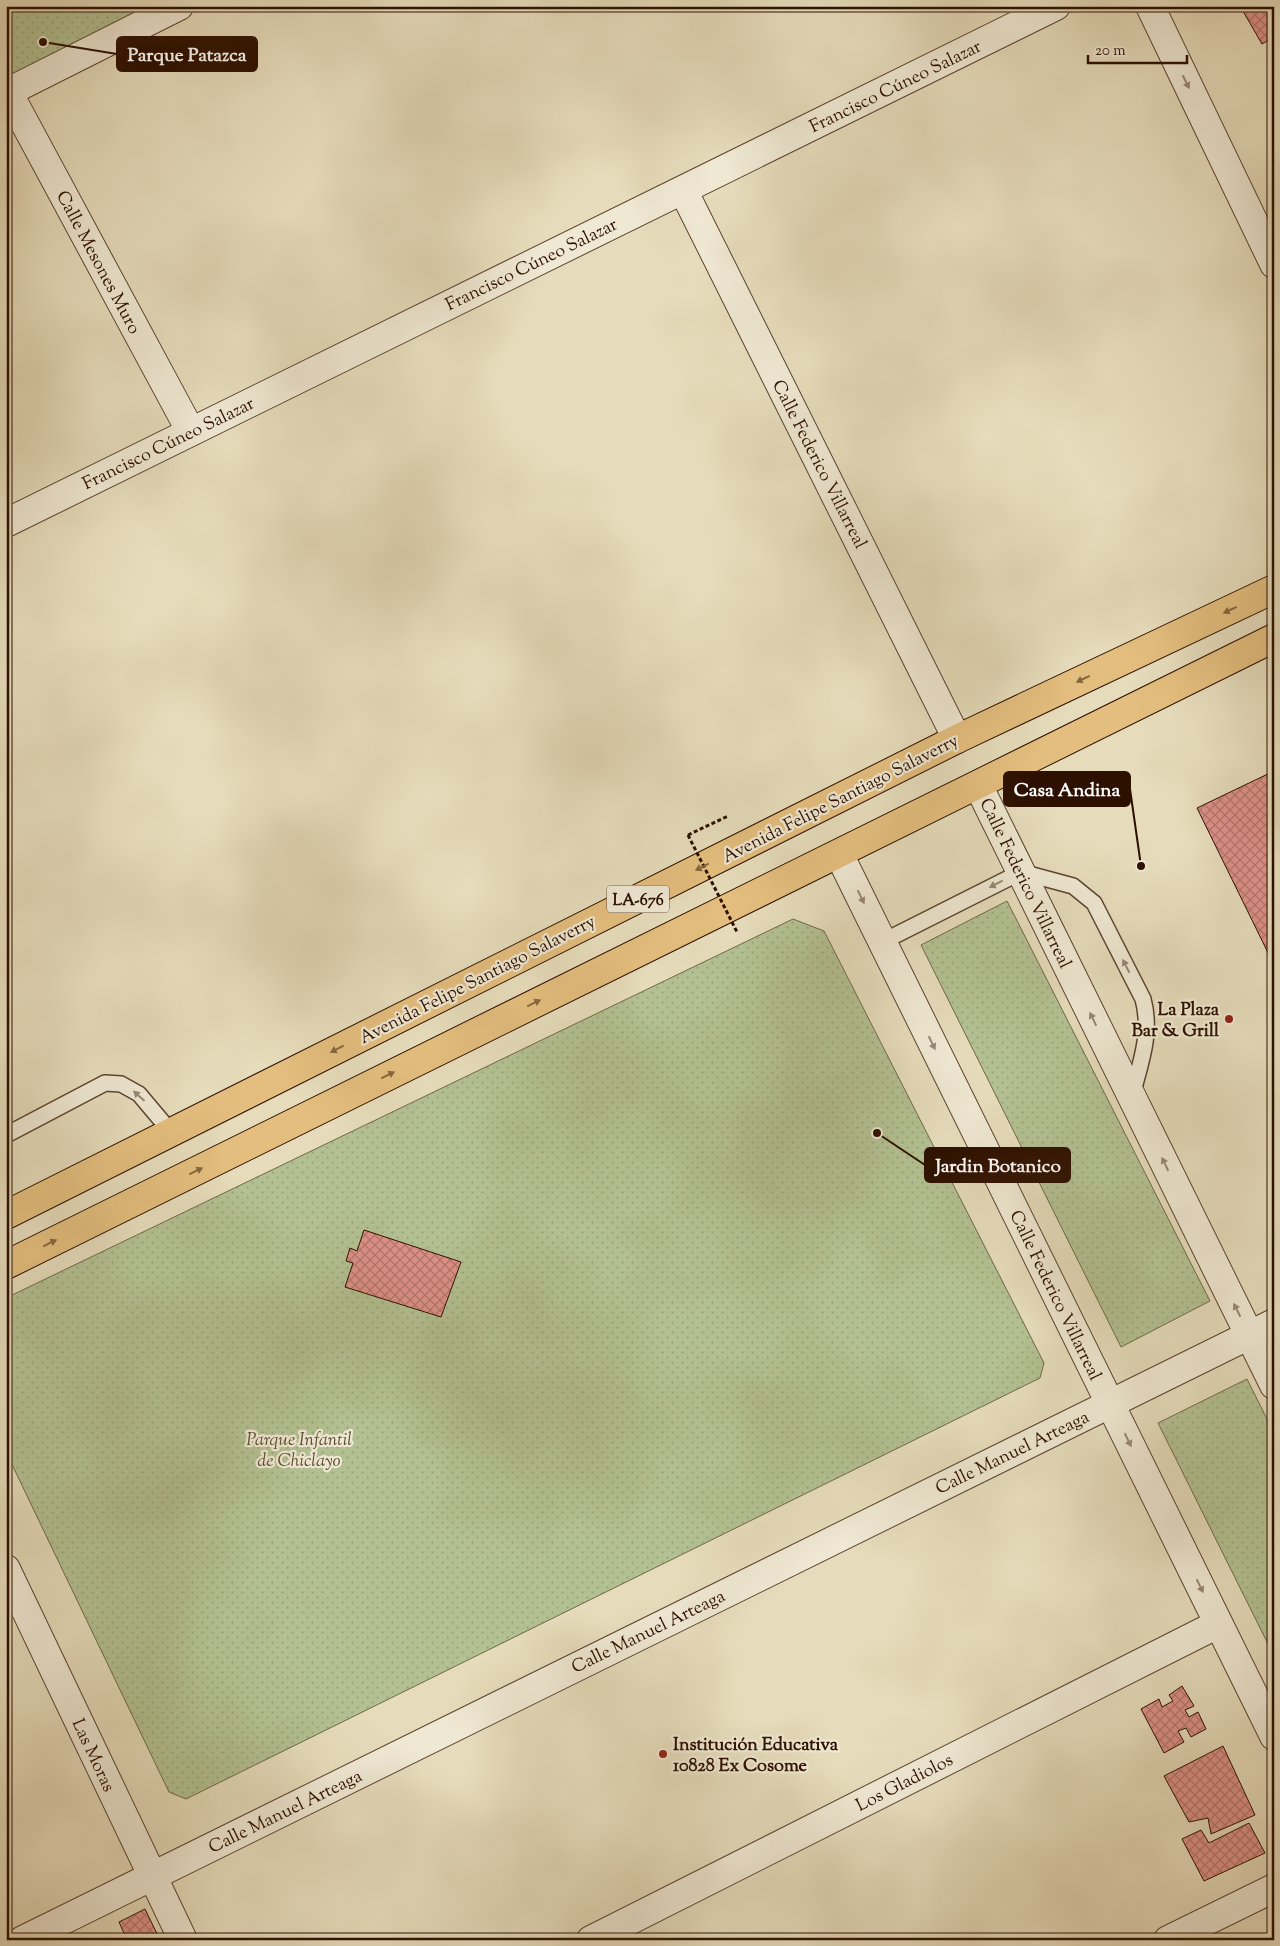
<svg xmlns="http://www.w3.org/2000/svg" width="1280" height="1946" font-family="'Sorts Mill Goudy',serif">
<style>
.park{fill:url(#park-dots);stroke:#706849}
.building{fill:url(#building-cross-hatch);stroke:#2d1000}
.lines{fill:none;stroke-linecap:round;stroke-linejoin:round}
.service-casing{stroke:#5b432f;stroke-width:18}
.minor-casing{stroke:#5b432f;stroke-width:30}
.tertiary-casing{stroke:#5b432f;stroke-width:30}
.primary-casing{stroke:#2d1000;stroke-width:30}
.path{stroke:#2d1000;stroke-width:3;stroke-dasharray:4 2.5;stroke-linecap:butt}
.service{stroke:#efe8d3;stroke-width:15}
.minor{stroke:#efe8d3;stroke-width:28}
.tertiary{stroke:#efe8d3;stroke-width:28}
.primary{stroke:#e3be7e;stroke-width:28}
.path-bridge{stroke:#2d1000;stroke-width:3;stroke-dasharray:4 2.5;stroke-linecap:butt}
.oneway{fill:#988774}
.oneway2{fill:#88673f}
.poi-dot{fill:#8f2418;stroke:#efe8d3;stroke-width:2}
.labels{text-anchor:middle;stroke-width:4.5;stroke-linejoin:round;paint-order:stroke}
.shield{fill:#efe8d3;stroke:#67513f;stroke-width:1}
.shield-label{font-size:16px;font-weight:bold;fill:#2d1000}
.street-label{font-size:18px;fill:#2d1000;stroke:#efe8d3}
.poi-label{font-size:18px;font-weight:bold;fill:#2d1000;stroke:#efe8d3;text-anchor:end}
.park-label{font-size:18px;font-style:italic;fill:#5c4e33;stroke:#efe8d3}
.leader{fill:none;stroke:#2d1000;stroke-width:2}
.callout-dot{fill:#2d1000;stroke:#efe8d3;stroke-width:2}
.callout{fill:#2d1000;stroke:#2d1000;stroke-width:2}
.callout-label{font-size:19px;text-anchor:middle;font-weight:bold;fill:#fff}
</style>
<defs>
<pattern id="park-dots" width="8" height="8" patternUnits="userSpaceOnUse" patternTransform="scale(1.25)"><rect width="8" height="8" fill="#b3c192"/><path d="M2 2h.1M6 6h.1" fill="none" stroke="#9aa57c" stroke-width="1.8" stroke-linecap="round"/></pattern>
<pattern id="building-cross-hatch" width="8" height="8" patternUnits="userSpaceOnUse" patternTransform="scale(1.25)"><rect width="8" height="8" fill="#de9289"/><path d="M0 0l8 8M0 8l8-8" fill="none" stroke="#b4766e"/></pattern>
</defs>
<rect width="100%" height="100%" fill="#e6dcbb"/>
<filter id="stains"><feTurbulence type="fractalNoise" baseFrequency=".004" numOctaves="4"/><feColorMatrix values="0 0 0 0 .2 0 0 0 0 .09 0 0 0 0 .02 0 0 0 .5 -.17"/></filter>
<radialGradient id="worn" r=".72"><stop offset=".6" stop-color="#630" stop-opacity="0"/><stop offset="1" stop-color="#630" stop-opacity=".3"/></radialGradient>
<path class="park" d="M6 6H152L6 77Z
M1007 901 1210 1301 1121 1347 921 945Z
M793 919 824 931 1044 1363 1040 1378 186 1799 169 1792 6 1452V1298Z
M1247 1379 1274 1433V1656L1158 1423Z"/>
<path class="building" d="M1240 6H1274V37L1262 44Z
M1274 771V965L1197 808Z
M364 1230 461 1262 441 1317 345 1287 353 1263 346 1261 350 1248 357 1251Z
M1182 1686 1194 1706 1185 1710 1189 1717 1198 1712 1206 1729 1191 1737 1186 1728 1178 1731 1184 1742 1164 1753 1141 1709 1159 1699 1162 1707 1173 1701 1169 1695Z
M1223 1746 1255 1815 1211 1834 1208 1818 1189 1822 1164 1776Z
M1249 1823 1265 1853 1204 1881 1182 1839 1201 1830 1209 1843Z
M145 1909 160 1940H127L119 1922Z"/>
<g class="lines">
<defs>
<path id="service" d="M882 942 1021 872 1073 886 1094 903 1143 999C1152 1032 1141 1062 1132 1095
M6 1135 105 1083 121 1084 139 1094 171 1132"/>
<path id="minor" d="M1150 6 1274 264
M8 92 191 432
M6 93 179 6
M683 190 957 739
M6 523 1056 6
M6 1569 183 1940
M23 1940 1274 1323
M591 1940 1218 1624
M1168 1940 1274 1888"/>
<path id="tertiary" d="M978 785 1274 1385
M839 854 1274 1736"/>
<path id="primary" d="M6 1215 957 739 1274 589
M6 1265 1274 638"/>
</defs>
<use href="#service" class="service-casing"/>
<use href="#minor" class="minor-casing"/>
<use href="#tertiary" class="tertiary-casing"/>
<use href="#primary" class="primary-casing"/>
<path class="path" d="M688 835 728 816"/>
<use href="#service" class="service"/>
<use href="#minor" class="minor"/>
<use href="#tertiary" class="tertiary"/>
<use href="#primary" class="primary"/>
<path class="path-bridge" d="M688 835 737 932"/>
</g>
<defs><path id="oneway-solid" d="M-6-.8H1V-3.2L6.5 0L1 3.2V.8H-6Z" transform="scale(1.25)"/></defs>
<g class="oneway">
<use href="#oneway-solid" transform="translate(1186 82) rotate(64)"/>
<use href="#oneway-solid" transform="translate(996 884) rotate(153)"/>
<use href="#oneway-solid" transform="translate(861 897) rotate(64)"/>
<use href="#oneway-solid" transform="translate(1126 966) rotate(-117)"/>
<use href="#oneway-solid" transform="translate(1093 1019) rotate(-116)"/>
<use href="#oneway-solid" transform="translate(932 1043) rotate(64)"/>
<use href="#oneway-solid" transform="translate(139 1096) rotate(-138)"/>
<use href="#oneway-solid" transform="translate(1165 1164) rotate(-116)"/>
<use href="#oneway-solid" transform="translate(1237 1310) rotate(-117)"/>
<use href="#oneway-solid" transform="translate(1128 1440) rotate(64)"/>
<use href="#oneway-solid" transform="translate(1200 1586) rotate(64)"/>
</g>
<g class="oneway2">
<use href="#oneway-solid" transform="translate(1230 610) rotate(155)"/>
<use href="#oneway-solid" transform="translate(1083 679) rotate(155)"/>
<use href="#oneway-solid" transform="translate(702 867) rotate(153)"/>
<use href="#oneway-solid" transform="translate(534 1003) rotate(-26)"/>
<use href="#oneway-solid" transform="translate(337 1049) rotate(153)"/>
<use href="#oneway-solid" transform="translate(388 1075) rotate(-26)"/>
<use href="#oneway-solid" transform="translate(196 1171) rotate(-26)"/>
<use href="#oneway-solid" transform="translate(50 1243) rotate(-26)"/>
</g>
<g class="poi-dot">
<circle cx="1229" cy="1019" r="5"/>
<circle cx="663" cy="1754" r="5"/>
</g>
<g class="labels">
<rect class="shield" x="607" y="885.5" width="62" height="27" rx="4"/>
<g class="shield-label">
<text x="638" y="905">LA-676</text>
</g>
<g class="street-label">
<text transform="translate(895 86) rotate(-26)" y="6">Francisco Cúneo Salazar</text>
<text transform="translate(99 262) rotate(62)" y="6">Calle Mesones Muro</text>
<text transform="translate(531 264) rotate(-26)" y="6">Francisco Cúneo Salazar</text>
<text transform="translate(168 443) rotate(-26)" y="6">Francisco Cúneo Salazar</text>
<text transform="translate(820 464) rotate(63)" y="6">Calle Federico Villarreal</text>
<text transform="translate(840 798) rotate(-27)" y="6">Avenida Felipe Santiago Salaverry</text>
<text transform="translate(1026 883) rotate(64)" y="6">Calle Federico Villarreal</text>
<text transform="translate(477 979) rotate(-27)" y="6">Avenida Felipe Santiago Salaverry</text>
<text transform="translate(1056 1295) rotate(64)" y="6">Calle Federico Villarreal</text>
<text transform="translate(1012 1452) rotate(-26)" y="6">Calle Manuel Arteaga</text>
<text transform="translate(648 1631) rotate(-26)" y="6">Calle Manuel Arteaga</text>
<text transform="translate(94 1755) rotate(65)" y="6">Las Moras</text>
<text transform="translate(904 1782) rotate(-27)" y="6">Los Gladiolos</text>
<text transform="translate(285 1811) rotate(-26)" y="6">Calle Manuel Arteaga</text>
</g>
<g class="poi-label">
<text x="1219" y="1015">La Plaza<tspan x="1219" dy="21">Bar &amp; Grill</tspan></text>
<text x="673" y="1750" text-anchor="start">Institución Educativa<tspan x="673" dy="21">10828 Ex Cosome</tspan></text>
</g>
<g class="park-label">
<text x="299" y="1445">Parque Infantil<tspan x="299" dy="21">de Chiclayo</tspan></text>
</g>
</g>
<path class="leader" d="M43 42L117 54M1141 866L1130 789M877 1133L925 1165"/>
<g class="callout-dot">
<circle cx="43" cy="42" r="5"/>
<circle cx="1141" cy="866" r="5"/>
<circle cx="877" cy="1133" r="5"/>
</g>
<g class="callout">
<rect x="117" y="37" width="140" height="34" rx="5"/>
<rect x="1004" y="772" width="126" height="34" rx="5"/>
<rect x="925" y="1148" width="145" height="34" rx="5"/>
</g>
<g class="callout-label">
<text x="187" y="61">Parque Patazca</text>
<text x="1067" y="796">Casa Andina</text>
<text x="998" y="1172">Jardin Botanico</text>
</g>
<rect width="1280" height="1946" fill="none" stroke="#e6dcbb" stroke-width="25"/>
<rect x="8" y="8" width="1265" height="1931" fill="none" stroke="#2d1000" stroke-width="2.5"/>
<rect x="12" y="12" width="1255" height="1921" fill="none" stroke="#2d1000"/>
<path d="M1088 55v8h99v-8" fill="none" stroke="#2d1000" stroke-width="2.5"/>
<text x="1095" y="55" font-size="15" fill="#2d1000" stroke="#efe8d3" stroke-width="4" paint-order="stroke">20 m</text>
<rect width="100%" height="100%" filter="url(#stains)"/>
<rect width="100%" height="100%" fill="url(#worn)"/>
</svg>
